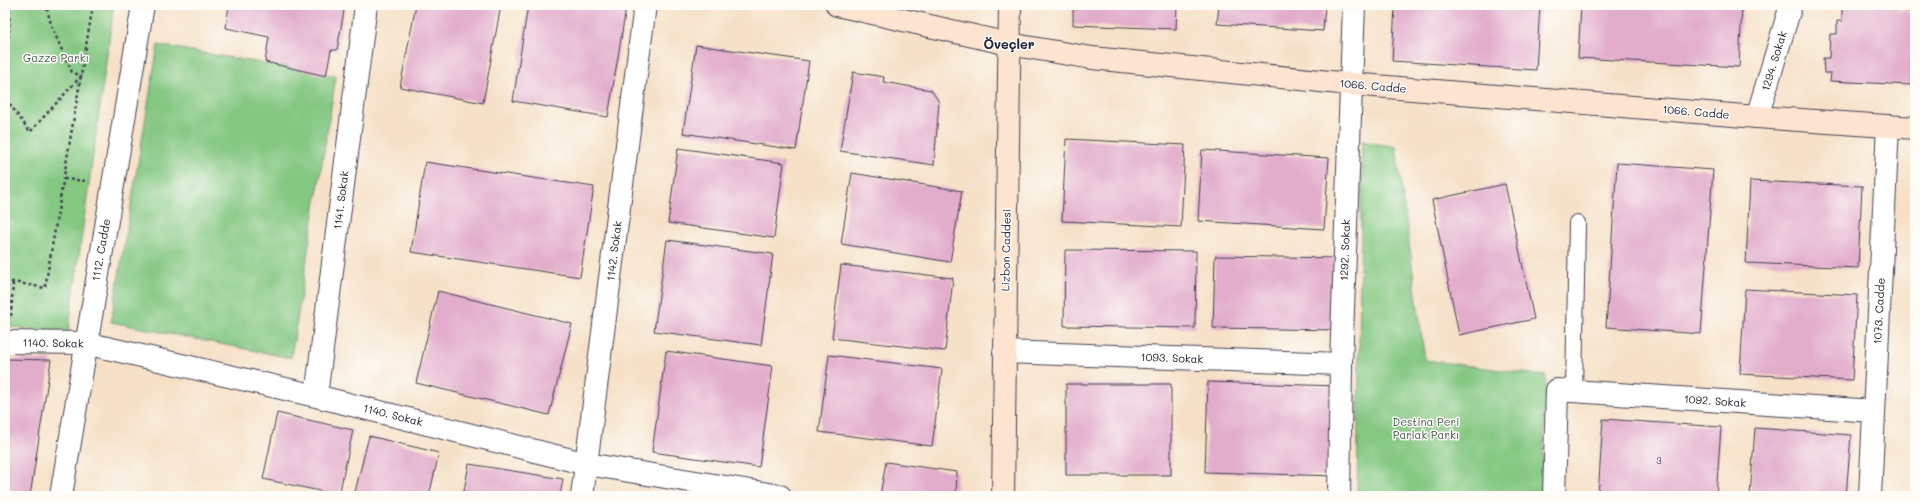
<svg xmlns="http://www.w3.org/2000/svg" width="1920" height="501" font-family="Mali,sans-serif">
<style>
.green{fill:#84c882;stroke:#53755e}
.building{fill:#e2accb}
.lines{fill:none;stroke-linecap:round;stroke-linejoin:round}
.lane-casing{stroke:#423f50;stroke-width:18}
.street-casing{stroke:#423f50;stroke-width:24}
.secondary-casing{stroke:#423f50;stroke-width:24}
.path{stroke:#423f50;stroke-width:2.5;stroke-dasharray:3 3;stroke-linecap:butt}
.lane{stroke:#fff;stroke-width:16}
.street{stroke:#fff;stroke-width:22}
.secondary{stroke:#fde4d0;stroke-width:22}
.labels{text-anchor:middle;stroke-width:3;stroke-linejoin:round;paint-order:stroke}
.number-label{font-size:9px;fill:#52445f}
.park-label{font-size:11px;fill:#445c54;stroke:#fdfcf7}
.street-label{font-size:11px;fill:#22223b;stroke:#fdfcf7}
.quarter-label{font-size:13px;font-weight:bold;fill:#22223b;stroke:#fdfcf7}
</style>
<rect width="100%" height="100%" fill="#fdfcf7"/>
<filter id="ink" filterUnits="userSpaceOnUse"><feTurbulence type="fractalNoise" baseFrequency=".025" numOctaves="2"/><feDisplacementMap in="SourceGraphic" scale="8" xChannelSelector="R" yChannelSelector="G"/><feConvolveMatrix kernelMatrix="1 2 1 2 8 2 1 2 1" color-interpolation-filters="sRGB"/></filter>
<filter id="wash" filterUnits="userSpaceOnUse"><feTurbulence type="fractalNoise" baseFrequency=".012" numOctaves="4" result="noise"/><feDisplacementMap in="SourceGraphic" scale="16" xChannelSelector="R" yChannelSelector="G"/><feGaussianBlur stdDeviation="0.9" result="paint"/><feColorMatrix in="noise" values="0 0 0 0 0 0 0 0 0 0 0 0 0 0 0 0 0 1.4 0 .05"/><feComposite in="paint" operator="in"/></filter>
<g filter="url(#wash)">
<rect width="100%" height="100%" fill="#f6e1c8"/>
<path class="green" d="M5 5H114L68 334 5 326Z
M158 45 336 76 291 358 111 322Z
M1362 141 1396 147 1425 360 1546 376 1542 496H1357Z"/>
<g id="blocks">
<path class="building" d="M229 5H345L337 50H331L326 76 265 62 269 37 226 28Z
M416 5H501L483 103 400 87Z
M528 5H606L626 8 608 117 513 101Z
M1073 5H1177L1176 29 1073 25Z
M1219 5H1325L1323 31 1217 24Z
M1395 5H1540L1536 70 1392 61Z
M1581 5H1742L1739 67 1578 58Z
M1842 5H1897L1896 10 1915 12V55L1911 85 1830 81 1831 73H1824L1823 58H1829L1830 34H1837V21H1842Z
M696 45 809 61 796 150 683 133Z
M853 72 884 77 883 82 931 90 939 102 934 165 840 151Z
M1066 139 1185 145 1181 227 1062 221Z
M678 148 784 163 774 238 668 223Z
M1202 150 1329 158 1324 229 1198 221Z
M425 162 594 187 580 277 411 252Z
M1617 163 1713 170 1701 334 1606 327Z
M852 173 962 191 950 262 841 244Z
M1750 181 1862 186 1858 268 1746 263Z
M1505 184 1534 319 1459 335 1432 200Z
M667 240 773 254 761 345 654 331Z
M1065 250 1196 251 1195 328 1064 326Z
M1215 256 1340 258 1339 330 1213 328Z
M841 265 953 278 945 351 832 338Z
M1745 289 1857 295 1852 380 1740 374Z
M438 291 572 324 549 415 416 383Z
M666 351 773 366 759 467 652 452Z
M829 355 942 369 932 446 819 432Z
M5 359 51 360 30 496H5Z
M1208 382 1339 386 1336 476 1205 472Z
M1066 384H1171V475H1066Z
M277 413 353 430 339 495 263 479Z
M1603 419 1721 427 1716 496H1598Z
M1755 428 1851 435 1846 496H1750Z
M369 436 439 453 429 496H354Z
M886 462 957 472 956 496H880Z
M469 464 563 479 560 496H463Z"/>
</g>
</g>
<g filter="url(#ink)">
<use href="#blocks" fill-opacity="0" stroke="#423f50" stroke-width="1"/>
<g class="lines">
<defs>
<path id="lane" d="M1574 392 1577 223"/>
<path id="street" d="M1757 117 1791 5
M5 342 85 343 316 396 587 464 780 496
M1004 352 1341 364
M316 396 366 5
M61 496 143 5
M582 496 645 5
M1339 496 1341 364 1354 5
M1554 496 1557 390 1874 411
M1870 496 1888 126"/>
<path id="secondary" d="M837 5 1009 44 1092 58 1350 84 1757 117 1915 128
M1003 496 1010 5"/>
</defs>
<use href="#lane" class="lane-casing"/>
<use href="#street" class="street-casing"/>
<use href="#secondary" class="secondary-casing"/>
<path class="path" d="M6 99 30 132 81 76 72 72 52 28 46 5
M5 134 10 5
M64 179 87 181
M5 283 13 282 45 288 93 5
M11 316 13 282"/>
<use href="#lane" class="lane"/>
<use href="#street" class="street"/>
<use href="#secondary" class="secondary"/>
</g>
</g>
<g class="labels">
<g class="number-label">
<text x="1659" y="464">3</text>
</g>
<g class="park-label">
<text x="56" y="62">Gazze Parkı</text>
<text x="1426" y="426">Destina Peri<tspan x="1426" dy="13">Parlak Parkı</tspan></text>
</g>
<g class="street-label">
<text transform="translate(1774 61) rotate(-73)" y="4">1294. Sokak</text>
<text transform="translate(1373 86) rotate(5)" y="4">1066. Cadde</text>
<text transform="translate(1696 112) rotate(5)" y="4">1066. Cadde</text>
<text transform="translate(341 200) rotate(-83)" y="4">1141. Sokak</text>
<text transform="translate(101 250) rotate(-80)" y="4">1112. Cadde</text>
<text transform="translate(1006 250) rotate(-89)" y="4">Lizbon Caddesi</text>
<text transform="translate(1345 250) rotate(-88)" y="4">1292. Sokak</text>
<text transform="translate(614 251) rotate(-83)" y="4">1142. Sokak</text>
<text transform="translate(1879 311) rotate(-87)" y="4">1073. Cadde</text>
<text transform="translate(53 343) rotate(1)" y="4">1140. Sokak</text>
<text transform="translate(1172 358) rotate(2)" y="4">1093. Sokak</text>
<text transform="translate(1715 401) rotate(4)" y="4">1092. Sokak</text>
<text transform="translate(393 415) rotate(14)" y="4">1140. Sokak</text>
</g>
<g class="quarter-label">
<text x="1009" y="49">Öveçler</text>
</g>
</g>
<rect width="1920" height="501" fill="none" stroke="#fdfcf7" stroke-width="20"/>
</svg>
